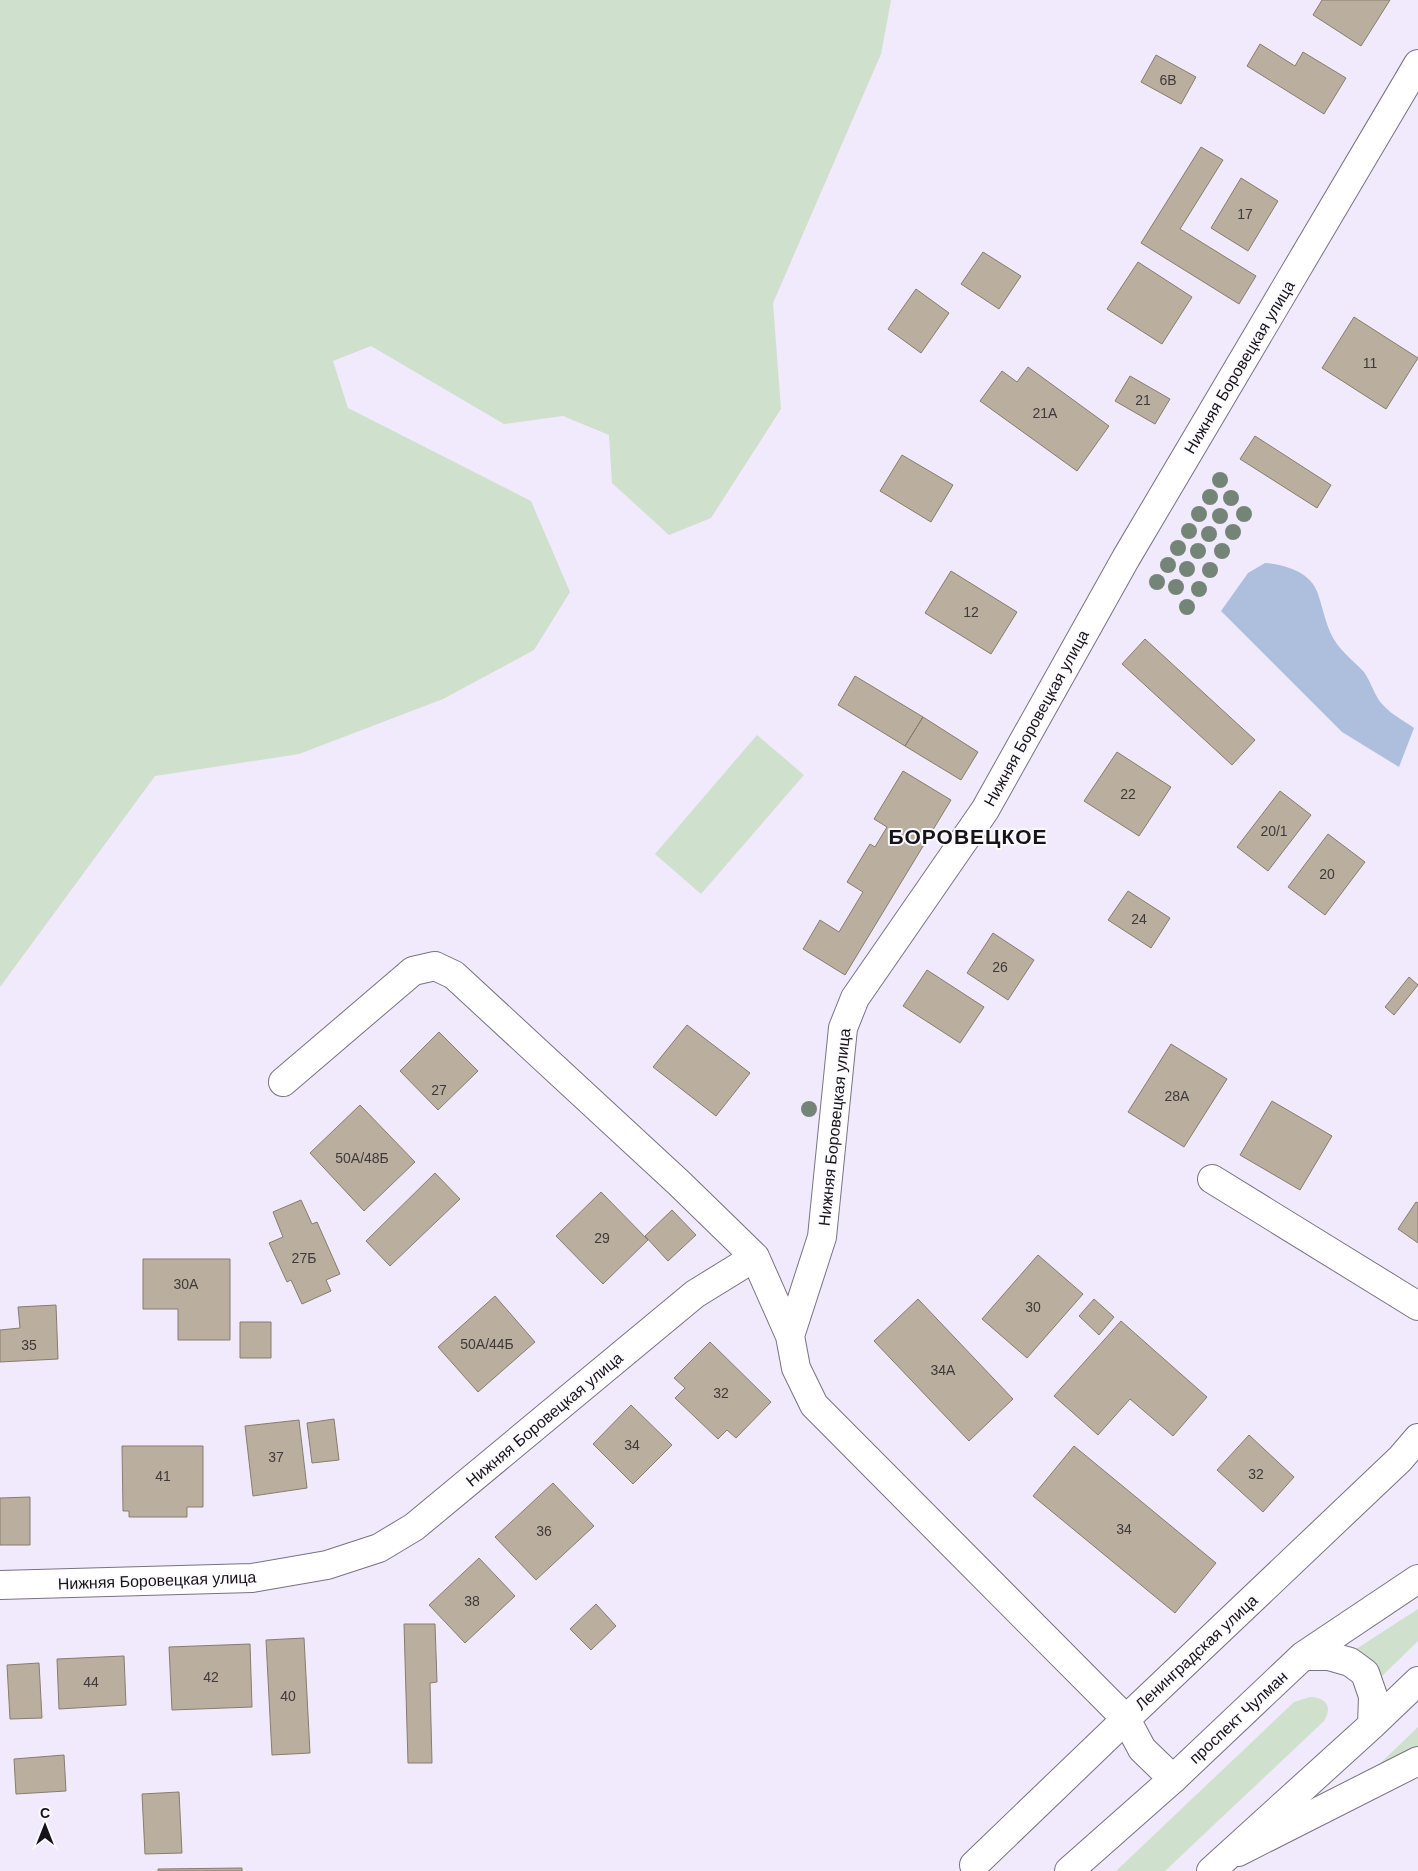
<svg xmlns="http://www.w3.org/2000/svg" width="1418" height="1871" font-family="Helvetica,sans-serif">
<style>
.green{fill:#cfe0cd}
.water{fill:#adbfdc}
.building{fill:#baae9f;stroke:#877d6e}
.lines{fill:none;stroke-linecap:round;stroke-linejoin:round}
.minor-casing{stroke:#787282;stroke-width:30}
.secondary-casing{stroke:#787282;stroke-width:30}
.minor{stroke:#fff;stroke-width:28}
.secondary{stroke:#fff;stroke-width:28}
.tree{fill:#748578}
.labels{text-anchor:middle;stroke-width:4;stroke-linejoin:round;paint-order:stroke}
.number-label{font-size:14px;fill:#3f3a3a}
.street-label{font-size:16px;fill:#161319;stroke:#fbfafe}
.district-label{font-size:21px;font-weight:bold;letter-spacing:1px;fill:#161319;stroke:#fbfafe}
</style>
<rect width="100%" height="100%" fill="#f0eafc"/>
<path class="green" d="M0 0H891L881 54 773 303 781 409 711 518 669 535 612 483 609 435 563 416 504 424 371 346 333 361 348 408 531 501 570 592 534 650 443 699 299 754 155 776 0 987Z
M757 735 804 775 701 894 655 854Z
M1418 1609V1641L1379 1679 1353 1651Z
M1310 1697C1326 1697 1333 1707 1324 1721L1165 1871H1116L1294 1702Z
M1418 1727V1751L1366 1777Z"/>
<path class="water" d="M1265 563C1286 565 1311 572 1318 594 1324 611 1326 629 1337 644 1345 655 1355 662 1364 672 1371 682 1376 699 1383 705 1391 714 1404 721 1414 728L1399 767 1342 732 1221 611 1248 573Z"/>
<path class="building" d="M1322 0H1390L1361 46 1313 15Z
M1260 44 1295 66 1303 52 1346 78 1324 114 1247 66Z
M1156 55 1196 77 1181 104 1141 82Z
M1201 147 1223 160 1180 229 1256 276 1239 304 1141 243Z
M1241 178 1278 201 1248 251 1211 228Z
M983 252 1021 276 999 309 961 284Z
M1138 262 1192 297 1162 344 1107 309Z
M916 289 949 313 921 353 888 329Z
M1354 317 1418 358 1386 409 1322 368Z
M1028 367 1109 426 1077 471 980 401 1002 371 1017 382Z
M1130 376 1170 399 1155 424 1115 401Z
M1255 436 1331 485 1317 508 1240 459Z
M902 455 953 485 931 522 880 491Z
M951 571 1017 612 991 654 925 613Z
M1145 639 1255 740 1232 765 1122 664Z
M855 676 923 717 905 746 838 705Z
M923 717 978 752 961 780 905 746Z
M1117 752 1171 787 1139 836 1084 801Z
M903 771 951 800 845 975 803 949 820 920 839 932 863 892 847 882 870 844 875 847 887 827 874 819Z
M1280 791 1311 815 1268 871 1237 847Z
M1328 834 1365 862 1325 915 1288 887Z
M1128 891 1170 918 1151 948 1108 920Z
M993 933 1034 960 1008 1000 967 973Z
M927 970 984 1007 960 1043 903 1006Z
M1409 977 1418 985 1394 1015 1385 1007Z
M687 1025 750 1073 716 1116 653 1067Z
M439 1032 478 1071 438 1110 400 1071Z
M1171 1044 1227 1079 1184 1147 1128 1112Z
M1272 1101 1332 1136 1300 1190 1240 1155Z
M360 1105 415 1162 364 1211 310 1153Z
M435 1173 460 1199 390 1266 366 1241Z
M601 1192 648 1240 603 1284 556 1236Z
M301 1200 312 1224 317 1222 340 1274 326 1280 331 1291 302 1304 291 1280 287 1282 269 1243 283 1237 273 1212Z
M1416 1202 1418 1203V1243L1398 1229Z
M672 1210 696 1235 668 1261 645 1236Z
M1038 1255 1083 1294 1027 1358 982 1319Z
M143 1259H230V1340H178V1309H143Z
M495 1296 535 1342 478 1392 438 1347Z
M918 1299 1013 1399 969 1441 874 1341Z
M1094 1299 1114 1317 1099 1335 1079 1316Z
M56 1305 58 1359 0 1362V1330L20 1328 18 1307Z
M1121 1321 1207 1397 1173 1436 1130 1399 1098 1435 1054 1396Z
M240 1322H271V1358H240Z
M710 1342 771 1402 736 1438 727 1430 718 1439 675 1398 685 1388 674 1378Z
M631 1405 672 1445 633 1484 593 1444Z
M334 1419 339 1460 312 1463 307 1423Z
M299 1420 307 1488 253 1496 245 1426Z
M1249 1435 1294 1477 1263 1512 1217 1470Z
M122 1446H203V1507H187V1517H129V1511H123Z
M1074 1446 1216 1563 1175 1613 1033 1496Z
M553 1483 594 1526 536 1580 495 1537Z
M30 1497V1545H0V1498Z
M479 1558 515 1596 465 1643 429 1605Z
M596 1604 616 1626 591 1650 570 1629Z
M404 1624H435L437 1682 430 1683 432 1763H408Z
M304 1638 310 1753 272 1755 266 1640Z
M250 1644 252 1707 172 1710 169 1647Z
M124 1656 126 1705 59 1709 57 1659Z
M39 1663 42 1718 10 1719 7 1665Z
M64 1755 66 1791 16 1794 14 1759Z
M179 1792 182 1853 145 1854 142 1794Z
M242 1868V1871H158V1869Z"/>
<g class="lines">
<defs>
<path id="minor" d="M283 1082 413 971 435 966 454 975 679 1183 755 1257
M1212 1179 1418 1306
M790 1336 796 1368 814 1405 1126 1719 1142 1749 1173 1779
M0 1585 252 1578 327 1565 379 1548 414 1527 695 1294 755 1257 790 1336 822 1237 843 1028 855 998 985 810 1126 558 1418 64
M1238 1852 1418 1761
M974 1865 1126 1719 1400 1459 1418 1438"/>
<path id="secondary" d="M1303 1656H1329L1350 1662 1365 1673 1373 1696 1372 1725
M1069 1871 1173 1779 1303 1656 1418 1579
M1211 1871 1372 1725 1418 1681"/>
</defs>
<use href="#minor" class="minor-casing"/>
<use href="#secondary" class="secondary-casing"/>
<use href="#minor" class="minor"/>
<use href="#secondary" class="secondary"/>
</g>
<g class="tree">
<circle cx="1220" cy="480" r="8"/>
<circle cx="1210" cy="497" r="8"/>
<circle cx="1231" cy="498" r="8"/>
<circle cx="1199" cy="514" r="8"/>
<circle cx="1244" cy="514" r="8"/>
<circle cx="1220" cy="516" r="8"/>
<circle cx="1189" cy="531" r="8"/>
<circle cx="1233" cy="532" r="8"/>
<circle cx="1209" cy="534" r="8"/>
<circle cx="1178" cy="548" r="8"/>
<circle cx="1198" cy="551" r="8"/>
<circle cx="1222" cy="551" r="8"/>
<circle cx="1168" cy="565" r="8"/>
<circle cx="1187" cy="569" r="8"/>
<circle cx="1210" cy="570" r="8"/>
<circle cx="1157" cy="582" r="8"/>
<circle cx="1176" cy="587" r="8"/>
<circle cx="1199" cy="589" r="8"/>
<circle cx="1187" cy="607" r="8"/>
<circle cx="809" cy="1109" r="8"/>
</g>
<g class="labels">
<g class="number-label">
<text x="1168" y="85">6В</text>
<text x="1245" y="219">17</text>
<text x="1370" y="368">11</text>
<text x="1143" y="405">21</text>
<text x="1045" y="418">21А</text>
<text x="971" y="617">12</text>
<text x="1128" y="799">22</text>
<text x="1274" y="836">20/1</text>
<text x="1327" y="879">20</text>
<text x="1139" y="924">24</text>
<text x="1000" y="972">26</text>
<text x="439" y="1095">27</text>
<text x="1177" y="1101">28А</text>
<text x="362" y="1163">50А/48Б</text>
<text x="602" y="1243">29</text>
<text x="304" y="1263">27Б</text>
<text x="186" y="1289">30А</text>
<text x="1033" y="1312">30</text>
<text x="487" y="1349">50А/44Б</text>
<text x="29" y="1350">35</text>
<text x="943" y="1375">34А</text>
<text x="721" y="1398">32</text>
<text x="632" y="1450">34</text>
<text x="276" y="1462">37</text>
<text x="1256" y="1479">32</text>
<text x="163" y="1481">41</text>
<text x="1124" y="1534">34</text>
<text x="544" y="1536">36</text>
<text x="472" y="1606">38</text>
<text x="211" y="1682">42</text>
<text x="91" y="1687">44</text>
<text x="288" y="1701">40</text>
</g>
<g class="street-label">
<text transform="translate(1239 367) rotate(-59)" y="6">Нижняя Боровецкая улица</text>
<text transform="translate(1036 718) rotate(-61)" y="6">Нижняя Боровецкая улица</text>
<text transform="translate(834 1127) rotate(-84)" y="6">Нижняя Боровецкая улица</text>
<text transform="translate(544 1419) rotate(-40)" y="6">Нижняя Боровецкая улица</text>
<text transform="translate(157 1580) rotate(-2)" y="6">Нижняя Боровецкая улица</text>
<text transform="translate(1196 1652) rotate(-43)" y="6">Ленинградская улица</text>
<text transform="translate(1238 1717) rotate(-43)" y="6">проспект Чулман</text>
</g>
<g class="district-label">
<text x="968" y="844">БОРОВЕЦКОЕ</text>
</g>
</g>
<g transform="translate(45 1826)" stroke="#fbfafe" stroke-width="4" paint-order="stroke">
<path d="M0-4L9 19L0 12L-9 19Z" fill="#161319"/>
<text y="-8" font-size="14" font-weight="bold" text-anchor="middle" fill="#161319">С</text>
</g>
</svg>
